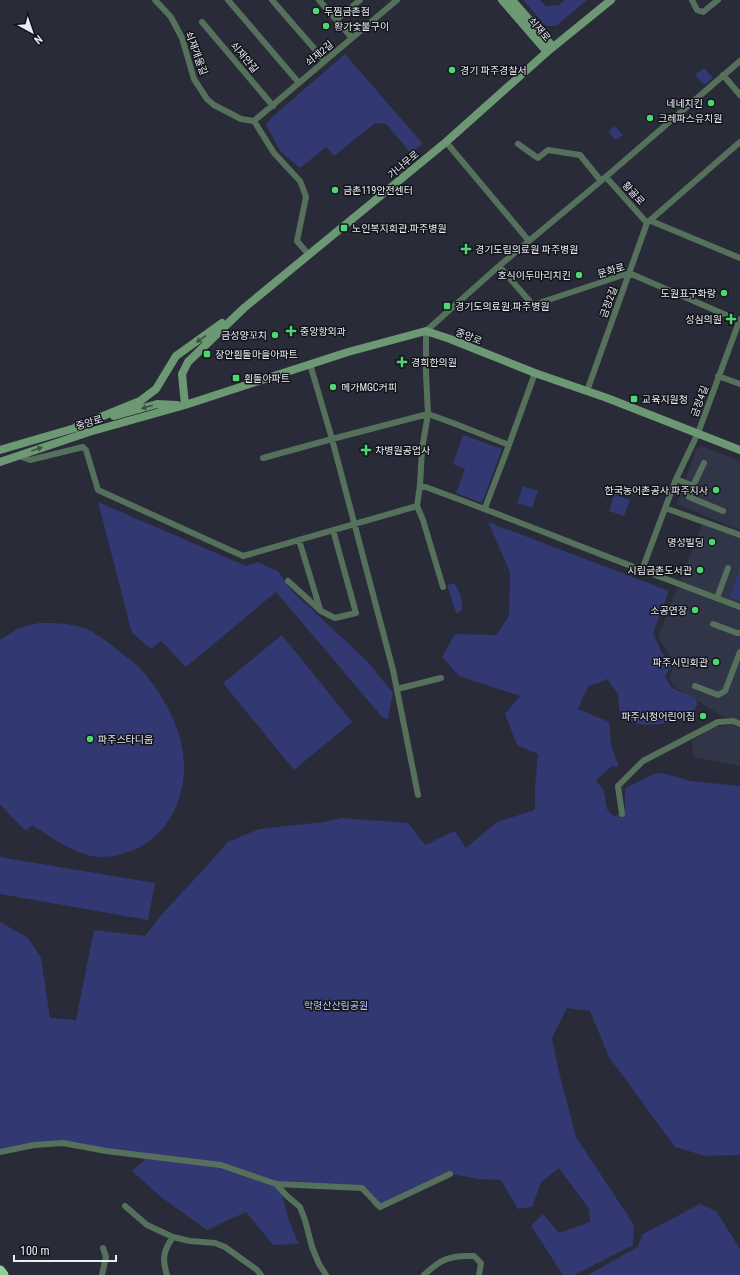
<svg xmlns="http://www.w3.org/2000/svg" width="740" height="1275" font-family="'Roboto Condensed','Noto Sans KR',sans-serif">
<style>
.built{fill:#313548}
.green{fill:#323871}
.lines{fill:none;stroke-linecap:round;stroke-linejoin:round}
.street{stroke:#56715b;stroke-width:6}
.secondary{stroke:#6c9874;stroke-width:8}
.highway{stroke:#8bd199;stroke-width:11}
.oneway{fill:#3b4f42}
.poi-dot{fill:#4ed675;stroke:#13141a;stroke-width:1.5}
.labels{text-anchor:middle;stroke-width:3;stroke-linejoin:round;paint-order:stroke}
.poi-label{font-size:10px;fill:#ebedf6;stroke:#13141a;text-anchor:start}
.street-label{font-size:10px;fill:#ebedf6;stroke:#13141a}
.park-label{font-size:10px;fill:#b9c5ff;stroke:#13141a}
</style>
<rect width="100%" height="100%" fill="#292b38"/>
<path class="built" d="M702 446 740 461V530L677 504 696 450Z
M702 524 740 538V722L722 716 673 686 670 679 674 662 658 637Z
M731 725 740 728V766L694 757 691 741 715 727Z"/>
<path class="green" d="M523 0H540L546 6 559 5 565 0H587L556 26H546Z
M345 54 423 144 411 153 386 124 375 123 334 156 326 147 300 168 281 152 266 125 272 117Z
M704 68 713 78 704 85 695 75Z
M615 126 623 135 616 140 608 132Z
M463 435 502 449 482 503 456 493 465 469 453 464Z
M523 486 538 491 532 508 517 503Z
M614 494 630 500 624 516 609 511Z
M98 502 246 566 257 562 278 571 291 590 368 662 393 693 388 719 383 718 276 592 186 667 161 641 151 649 132 633Z
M488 522 669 591 653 633 661 651 671 665 665 677 672 688 696 698C696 700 697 702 697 704 695 721 654 727 640 724 634 723 626 718 620 715L618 694 607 679 588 687 578 709 609 722 611 745 619 767 612 766 596 780 604 791 607 809 613 816 625 813V788L656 773 666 774 691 781 740 786V1155L705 1156 675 1147 609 1057 590 1011 567 1008 552 1038 559 1072 576 1137 634 1225 633 1245 574 1275H563L531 1226 543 1214 559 1233 590 1222 589 1209 559 1168 541 1182 532 1207 518 1209 501 1180 479 1179 451 1174 380 1207 375 1208 362 1188 280 1187 289 1221 299 1244 273 1245 246 1212 207 1230 161 1197 132 1171 145 1160 131 1155 51 1141 0 1152V922L28 938 41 958 50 1018 76 1020 94 930 145 936 162 914 205 868 228 842 259 829 323 822 342 818 408 823 425 845 455 831 466 848 497 822 535 810V787L538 754 517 745 505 714 520 696 459 676 442 657 455 634 496 635 509 616 510 572Z
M740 569V601L730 596Z
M454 583C460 591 463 600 462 610L457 613 456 612 447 585Z
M39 623C55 623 71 623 86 629 98 634 109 643 119 651 125 656 132 661 138 666 145 673 151 682 157 690 180 724 193 764 177 804 170 822 157 838 140 847 126 854 107 859 91 856 69 850 51 837 32 825L26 831 7 812 0 804V640L19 628Z
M282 635 352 722 294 770 223 683Z
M0 857 155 883 148 920 0 894Z
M700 1204 716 1211 740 1249V1275H588L637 1247 643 1234Z"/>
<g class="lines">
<path class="street" d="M155 0 171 17 182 38 194 79 207 99 214 105 241 119 254 121 274 153 300 181 304 191 306 197 297 241 309 255
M228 0 299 83
M272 0 325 61
M319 0 352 38
M692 0 697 10 703 12 718 0
M336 20 360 0
M202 22 273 106
M723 75 740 95
M254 121 397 0
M446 142 529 241
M518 144 538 158 548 150 580 155 601 181
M606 177 647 223
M651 221 740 258
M499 266 533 305 629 273 740 321
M718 376 740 384
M587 391 647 223 740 142
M19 456 30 460 83 447 86 450 98 490 243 556 417 506
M263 458 332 439 310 364
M676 479 693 486 704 463
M420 485C495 512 568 542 642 570L676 479 698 433 740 319
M693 486 689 497 723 511
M485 508 509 445
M665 508 740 535
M299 540 320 609
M642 570 740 607
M288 581 321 611 335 618 356 613 333 530
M443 587 423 520 417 506 420 485 422 449 428 414 426 374V331L499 266 601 181 740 61
M717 598 728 568
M713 624 737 633H740
M695 686 718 695 725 691 740 652
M397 689 441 678
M418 795 393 670 332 439 428 414 453 423 509 445 535 373
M622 814 618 786 643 761 718 722 733 721 740 724
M0 1152 34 1145 63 1143 106 1151 221 1165 276 1184 362 1188 380 1207 450 1174
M276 1184 287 1196 300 1207 305 1220 312 1247 319 1264 326 1275
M125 1206 147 1225 173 1237
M102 1275 106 1257 103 1248
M167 1275C162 1260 163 1251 173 1237L190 1241 215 1243 225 1247 257 1270 261 1275
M424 1275C441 1259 450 1255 474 1256L481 1263 479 1275"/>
<path class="secondary" d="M502 0 547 52
M512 0 553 47
M185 405 182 374 188 362 244 308 446 142 547 52 611 0
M114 416 157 404 177 405
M76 427 140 401 156 389 176 356 222 323
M0 450 82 426
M0 462 89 432 185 405 348 352 426 331 450 339 535 373 607 398 740 450"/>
<path class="highway" d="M0 1271 3 1275"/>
</g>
<defs><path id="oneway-solid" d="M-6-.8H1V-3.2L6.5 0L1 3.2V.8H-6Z"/></defs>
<g class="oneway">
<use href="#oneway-solid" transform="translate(201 339) rotate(145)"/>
<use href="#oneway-solid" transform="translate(147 407) rotate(164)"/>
<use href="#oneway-solid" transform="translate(37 449) rotate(-19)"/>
</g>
<g class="poi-dot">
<circle cx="316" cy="11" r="4"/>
<circle cx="326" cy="26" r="4"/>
<circle cx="452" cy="70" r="4"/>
<circle cx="711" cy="103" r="4"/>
<circle cx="650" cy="118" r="4"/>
<circle cx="335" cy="190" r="4"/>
<rect x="340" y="224" width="8" height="8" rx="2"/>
<path d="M464 243h4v4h4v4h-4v4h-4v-4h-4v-4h4z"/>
<circle cx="579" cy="275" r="4"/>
<circle cx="724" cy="293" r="4"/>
<rect x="443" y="302" width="8" height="8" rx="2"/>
<path d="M729 313h4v4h4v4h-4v4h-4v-4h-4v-4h4z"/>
<path d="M289 325h4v4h4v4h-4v4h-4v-4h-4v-4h4z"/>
<circle cx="275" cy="335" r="4"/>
<rect x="203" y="350" width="8" height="8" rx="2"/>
<path d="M400 356h4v4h4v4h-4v4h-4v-4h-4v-4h4z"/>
<rect x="232" y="374" width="8" height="8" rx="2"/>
<circle cx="333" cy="387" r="4"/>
<rect x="630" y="395" width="8" height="8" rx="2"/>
<path d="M364 444h4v4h4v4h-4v4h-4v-4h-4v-4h4z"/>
<circle cx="716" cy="490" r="4"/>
<circle cx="712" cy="542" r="4"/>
<circle cx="700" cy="570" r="4"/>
<circle cx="695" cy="610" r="4"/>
<circle cx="716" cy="662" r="4"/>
<circle cx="703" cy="716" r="4"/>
<circle cx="90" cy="739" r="4"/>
</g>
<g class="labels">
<g class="poi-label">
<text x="324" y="15">두찜금촌점</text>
<text x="334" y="30">황가숯불구이</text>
<text x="460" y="74">경기 파주경찰서</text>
<text x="703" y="107" text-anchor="end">네네치킨</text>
<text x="658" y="122">크레파스유치원</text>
<text x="343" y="194">금촌119안전센터</text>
<text x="352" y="232">노인복지회관.파주병원</text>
<text x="475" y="253">경기도립의료원 파주병원</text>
<text x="571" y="279" text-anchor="end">호식이두마리치킨</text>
<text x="716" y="297" text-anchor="end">도원표구화랑</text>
<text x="455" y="310">경기도의료원.파주병원</text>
<text x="722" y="323" text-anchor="end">성심의원</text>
<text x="300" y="335">중앙항외과</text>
<text x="267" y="339" text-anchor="end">금성양꼬치</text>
<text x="215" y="358">장안흰돌마을아파트</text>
<text x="411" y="366">경희한의원</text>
<text x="244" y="382">흰돌아파트</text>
<text x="341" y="391">메가MGC커피</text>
<text x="642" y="403">교육지원청</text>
<text x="375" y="454">차병원공업사</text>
<text x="708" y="494" text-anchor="end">한국농어촌공사 파주지사</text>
<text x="704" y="546" text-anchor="end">명성빌딩</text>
<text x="692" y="574" text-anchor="end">시립금촌도서관</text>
<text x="687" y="614" text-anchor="end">소공연장</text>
<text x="708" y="666" text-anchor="end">파주시민회관</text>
<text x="695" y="720" text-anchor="end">파주시청어린이집</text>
<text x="98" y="743">파주스타디움</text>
</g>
<g class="street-label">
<text transform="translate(540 29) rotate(50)" y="4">쇠재로</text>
<text transform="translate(197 53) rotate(70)" y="4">쇠재개울길</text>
<text transform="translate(319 53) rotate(-40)" y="4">쇠재2길</text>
<text transform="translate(245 57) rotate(50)" y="4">쇠재안길</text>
<text transform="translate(403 164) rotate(-40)" y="4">가나무로</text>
<text transform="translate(634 193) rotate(48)" y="4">황골로</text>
<text transform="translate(611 270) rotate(-16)" y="4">문화로</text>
<text transform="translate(608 302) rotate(-70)" y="4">금정2길</text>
<text transform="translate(469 336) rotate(21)" y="4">중앙로</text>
<text transform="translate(699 401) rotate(-70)" y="4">금정4길</text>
<text transform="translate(89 422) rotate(-17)" y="4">중앙로</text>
</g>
<g class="park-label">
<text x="336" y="1009">학령산산림공원</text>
</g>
</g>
<g transform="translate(32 32) rotate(140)" stroke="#13141a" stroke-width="3" paint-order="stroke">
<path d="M0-3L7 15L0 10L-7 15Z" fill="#ebedf6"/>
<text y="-6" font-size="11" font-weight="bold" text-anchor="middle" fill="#ebedf6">N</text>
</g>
<path d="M14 1255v6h102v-6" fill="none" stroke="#ebedf6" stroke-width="2"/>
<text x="20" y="1255" font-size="12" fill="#ebedf6" stroke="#13141a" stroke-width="3" paint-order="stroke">100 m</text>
</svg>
